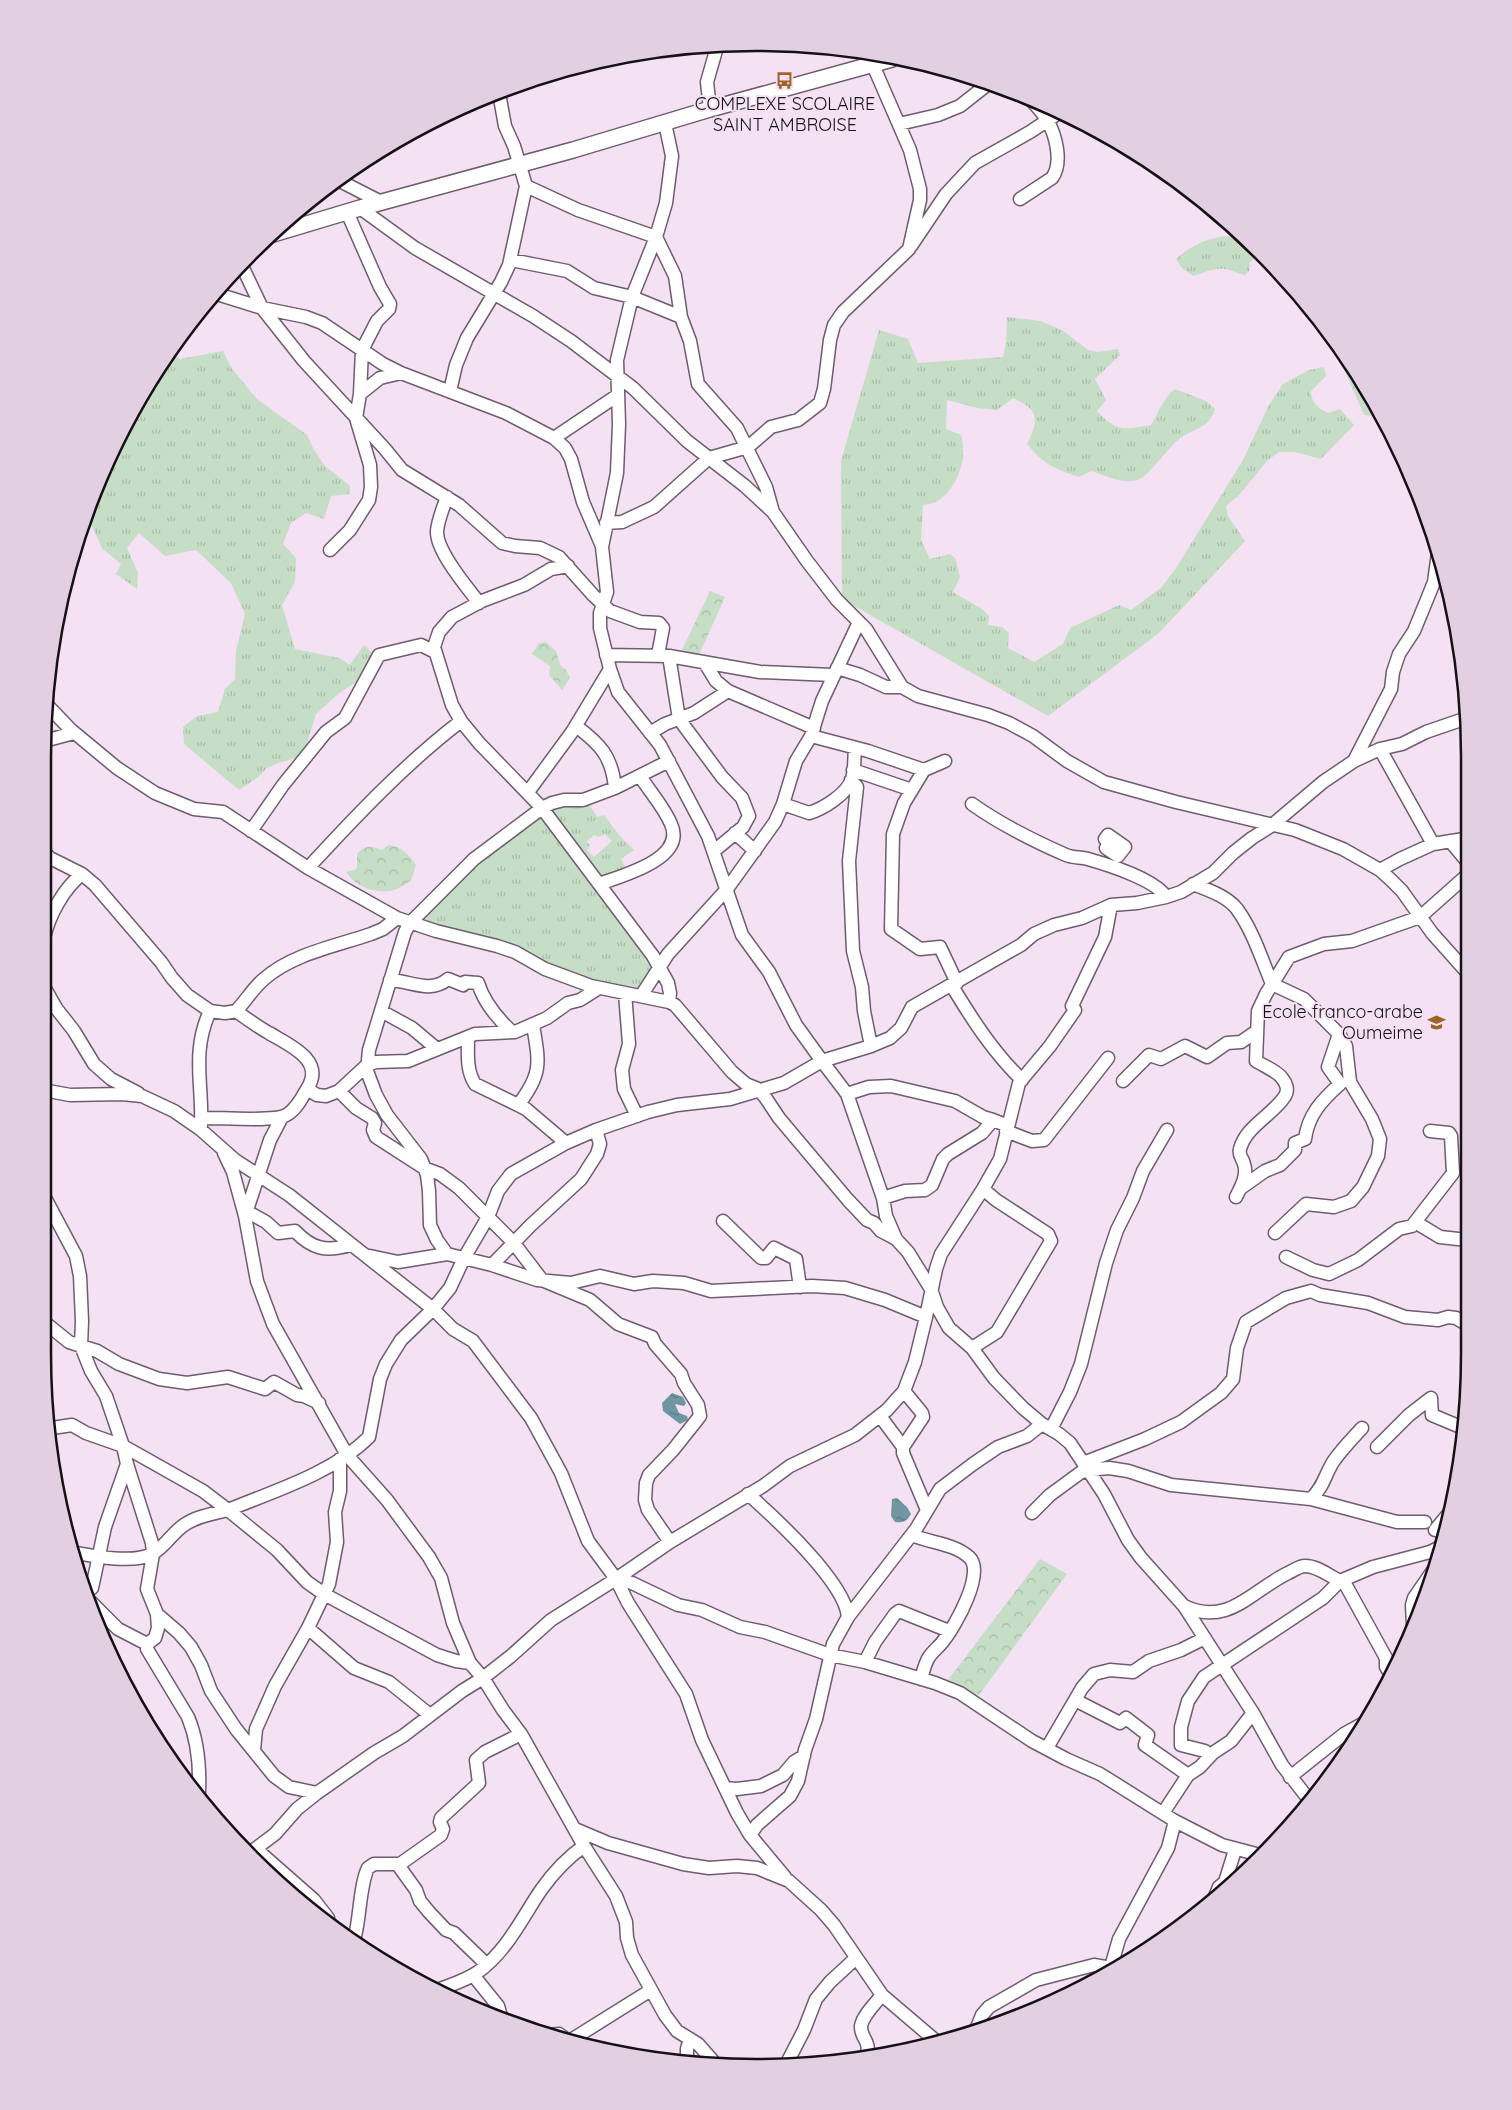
<svg xmlns="http://www.w3.org/2000/svg" width="1512" height="2110" font-family="Quicksand,sans-serif">
<style>
.grass{fill:url(#grass-tufts);fill-rule:evenodd}
.forest{fill:url(#forest-crowns)}
.water{fill:url(#water-ripples)}
.lines{fill:none;stroke-linecap:round;stroke-linejoin:round}
.minor-casing{stroke:#6d5d6d;stroke-width:15}
.tertiary-casing{stroke:#6d5d6d;stroke-width:18}
.minor{stroke:#fff;stroke-width:12}
.tertiary{stroke:#fff;stroke-width:15}
.labels{text-anchor:middle;stroke-width:4;stroke-linejoin:round;paint-order:stroke}
.poi-label{font-size:18px;fill:#171117;stroke:#f4e1f4}
.rim{fill:none;stroke:#171117;stroke-width:2.5}
</style>
<defs>
<pattern id="grass-tufts" width="24" height="20" patternUnits="userSpaceOnUse" patternTransform="scale(1.25)"><rect width="24" height="20" fill="#c6ddc6"/><path d="M3 7l-1-3M5 7V3M7 7l1-3M15 17l-1-3M17 17v-4M19 17l1-3" fill="none" stroke="#a9bda9"/></pattern>
<pattern id="forest-crowns" width="20" height="18" patternUnits="userSpaceOnUse" patternTransform="scale(1.25)"><rect width="20" height="18" fill="#c6ddc6"/><path d="M2 6a3 3 0 1 1 6 0M12 15a3 3 0 1 1 6 0" fill="none" stroke="#a9bda9"/></pattern>
<pattern id="water-ripples" width="26" height="14" patternUnits="userSpaceOnUse" patternTransform="scale(1.25)"><rect width="26" height="14" fill="#7096a2"/><path d="M2 4q2-2 4 0t4 0M15 11q2-2 4 0t4 0" fill="none" stroke="#5b7983"/></pattern>
</defs>
<rect width="100%" height="100%" fill="#f4e1f4"/>
<path class="grass" d="M1226 236 1240 237 1259 254 1250 262 1249 271 1245 275C1239 274 1236 272 1230 270 1217 266 1205 272 1193 276L1182 268 1176 259C1192 245 1205 239 1226 236Z
M1007 317 1040 321 1062 330 1088 350 1098 352 1118 349 1120 355 1095 379 1106 400 1097 411C1116 432 1124 430 1151 425 1159 412 1163 398 1175 389L1206 401 1215 409C1210 429 1191 429 1178 440 1168 448 1149 475 1140 479 1126 486 1104 475 1091 471L1079 477C1055 469 1043 464 1027 444 1039 420 1040 410 1013 398L997 410 978 408 947 400 946 429 961 435C968 458 958 487 938 501 934 504 927 504 923 505L921 540 930 559 950 554 955 558 960 577 953 592 982 609 989 616 988 625 1002 627 1009 633 1008 648 1034 662 1063 644 1070 628 1119 605 1131 610 1162 587 1176 568 1243 460 1269 405 1283 384 1309 370 1324 367 1326 376 1310 392C1313 403 1317 408 1328 413L1340 409 1354 425 1321 459 1295 452H1279L1267 461 1239 495 1226 506 1228 516 1245 541 1159 633 1048 716 842 599 841 461 879 330 908 339 918 363 1003 357 1006 342Z
M223 351 232 369 257 399 307 435 314 450 325 466 350 486V494L331 496 324 519 306 513 291 523 283 544 296 558 295 582 282 605 295 649 339 658 350 665 364 645 378 658 366 675 338 694 316 714 303 756 278 763 267 768 257 778 239 790 184 744 183 727 197 716 218 712 225 689 235 679 236 651 245 614 231 583 196 550 165 556 139 533 127 548 138 573 137 589 116 574 121 564 102 548 87 516 97 483 138 399 172 352 180 359Z
M587 801 597 817 604 815 619 835 634 850 621 859 627 871 600 883 546 810ZM605 834 612 841 594 857 587 850 590 845 586 842 594 835 599 837Z
M541 812 654 965 640 992 601 983 549 966 518 946 418 920 475 863Z"/>
<path class="forest" d="M1337 353 1380 417 1364 415Z
M710 591 725 597 698 657 682 650Z
M546 642 556 651 560 665 566 670 570 678 562 690 549 675 550 666 532 654 539 643Z
M388 845C400 845 410 856 416 865L411 881C405 884 396 891 389 891 374 893 354 886 347 872L357 869V854C365 845 371 845 382 850Z
M1040 1559 1067 1574 979 1695 945 1684Z"/>
<path class="water" d="M672 1393 683 1397 686 1403 684 1406 675 1404 679 1413 687 1416 688 1420 680 1424 663 1411 662 1403Z
M897 1498 907 1507 911 1514C907 1521 904 1523 895 1522L891 1516 892 1499Z"/>
<g class="lines">
<defs>
<path id="minor" d="M710 109 707 82 717 47
M899 124 938 115 960 106 988 84
M340 181 381 202
M526 186 578 210 656 237 675 276 681 317 690 341 698 384 737 428 766 487 773 512
M1020 199 1052 178C1063 163 1056 135 1047 120 1043 113 1037 107 1032 101
M360 208 415 248 533 316 571 341 633 388 687 441 745 486 773 512 807 561 837 600 866 629 902 687 918 696 988 715 1009 723 1033 736 1067 761 1104 782 1176 802 1295 830 1343 849 1380 870 1391 880 1402 891 1432 933 1465 970
M347 212 380 287 390 304 389 309 377 321 362 350 360 394
M911 246 946 194 975 163 1030 132 1060 112
M511 260 567 271 594 288 632 297 681 317
M241 264 262 308 304 361 385 449 402 470 459 505 502 543 515 546 540 548 559 557 593 595 610 611 640 622 659 623 663 628 658 655
M214 293 262 308 306 317 322 323 383 364 401 373 506 413 554 438 565 448 571 459 583 502 602 546
M450 391 456 365 467 338 501 282 509 265 526 186 514 146 505 126 499 93
M554 438 618 395
M447 497C443 508 438 520 437 531 436 551 467 587 479 603
M606 523 622 522 654 507 709 458 748 447 771 427 798 420 820 403 824 389 830 340 834 325 843 312 909 249 920 200V189L910 150 873 65
M330 550 350 530 369 500 371 487 370 465 356 418 360 394 380 378 401 373
M568 566 551 569 524 585 482 601 452 617 439 632 434 647 452 705 461 721 479 743 542 808 653 956 668 983 670 993 669 1002
M606 655 669 656 760 672 833 675
M669 656 679 719 722 777 742 798 749 816 743 827 714 851
M705 663 716 681 728 691 814 728
M837 668 860 675 886 687H902
M47 705 70 729 117 768 155 793 194 809 223 812 308 868 397 918 436 931 497 946 515 952 545 969 591 986 669 1002 675 1005 732 1072 746 1084 758 1089 765 1097 779 1118 848 1200 867 1220 874 1223 881 1231 896 1239 908 1252 931 1289 937 1307 949 1328 972 1348 994 1378 1023 1408 1042 1424 1059 1434 1070 1443 1104 1494 1128 1540 1141 1558 1184 1606 1253 1713 1282 1765 1310 1801
M576 726C600 744 612 756 615 788
M650 733 665 724 694 713 728 691
M811 736 868 751 924 770 945 761
M44 741 74 733
M1380 749 1433 844
M1354 761 1391 689 1393 672 1399 654 1414 631 1428 597 1434 582 1438 553
M853 770 912 790
M924 770 904 803 893 834 891 929 920 949 940 947 957 983
M851 780 857 787 849 861 853 951 862 987 864 1011 871 1046
M528 792 572 732 610 669
M783 804 809 813C823 809 847 794 852 779 855 770 854 758 855 748
M972 804C1000 824 1034 841 1066 855 1073 858 1081 857 1088 859 1109 865 1156 880 1166 897
M251 831 283 785 326 732 345 718 379 655 421 645 435 652
M735 833 755 851
M1108 835 1125 847 1118 856 1106 848 1110 843 1105 839Z
M1450 841 1465 859
M43 851 50 858 82 874 95 885 161 962 172 978 187 995 210 1011C191 1052 203 1084 201 1126
M308 868C356 816 405 764 461 721
M1380 870 1400 859 1433 844 1464 839
M599 884C621 876 687 859 671 824 664 807 650 792 640 776
M1193 884C1208 890 1227 896 1237 909 1253 931 1262 960 1272 984L1304 999 1339 1034 1346 1046 1350 1082 1372 1119 1380 1139 1378 1156 1363 1187 1351 1201 1334 1207 1306 1204 1275 1233
M43 970C43 959 42 948 44 938 49 915 64 888 82 874
M390 980C411 981 430 994 448 979L463 985 465 982 478 983C484 1003 497 1018 512 1032
M43 985 56 1008 74 1031 94 1064 111 1079 138 1093
M952 986C972 1019 993 1052 1022 1080
M625 993 629 1044 622 1070 624 1089 637 1116
M641 996 668 954 727 889 775 822 783 804 796 761 811 736 822 701 859 622
M1072 1006 1105 937 1111 905
M210 1011 225 1013 236 1011C246 1001 253 988 264 979 292 954 336 946 371 934L383 929 397 918
M236 1011C247 1019 258 1027 269 1033 289 1045 326 1060 307 1089
M381 1011 412 1028 437 1049
M468 1037C468 1053 466 1070 475 1084L526 1109 566 1143
M1123 1081 1149 1055 1161 1059 1185 1046 1207 1057 1227 1043 1241 1042 1257 1031
M43 1090 70 1095 122 1094 142 1096 174 1111 200 1129 235 1160 289 1195 433 1309 453 1329 473 1341 531 1418 561 1473 588 1541 616 1579 632 1583 678 1605 702 1610 740 1627 765 1632 830 1655 865 1662 935 1683 960 1693 1032 1741 1066 1759 1100 1774 1175 1821 1222 1845 1260 1855
M339 1091 356 1108 372 1118 375 1123 373 1130 376 1137 424 1168 440 1174 459 1188 513 1242 542 1280 590 1300 618 1324 652 1337 655 1344 681 1374 684 1383 698 1405 700 1416 673 1450 649 1475 646 1483 645 1500 648 1510 670 1542
M847 1094 869 1087 891 1086 955 1101 983 1117 993 1120
M518 1105C543 1073 539 1062 533 1025
M201 1118C218 1117 276 1123 288 1114 297 1108 302 1098 307 1089L317 1095 326 1096 339 1091 367 1065 376 1062 408 1061 475 1034 515 1032 547 1018 568 1003 580 1000 599 988
M1006 1131 1032 1141 1044 1140 1108 1058
M224 1153 233 1172 245 1216 257 1281 273 1324 347 1455 387 1500 429 1557 441 1578 453 1623 470 1663 483 1678 503 1710 521 1734 584 1846 616 1896 626 1922 627 1938 632 1955 665 2015 677 2031 698 2044 713 2061
M1241 1188 1265 1171 1280 1165 1295 1150V1143L1305 1139C1308 1115 1322 1100 1340 1084L1328 1067 1339 1034
M43 1194 76 1256 80 1276 82 1321 81 1346 91 1371 106 1396 123 1446 127 1464 152 1543 153 1554 147 1589 157 1614 158 1628 155 1638 147 1644V1649L188 1717C198 1741 200 1767 199 1792
M1236 1197C1241 1187 1248 1175 1244 1164 1243 1159 1238 1155 1240 1149 1246 1126 1273 1115 1285 1096 1289 1090 1286 1083 1282 1078 1277 1071 1264 1066 1256 1061L1258 1011 1266 994 1289 957 1324 944 1352 941 1420 917 1465 877
M883 1198 905 1191 925 1190 932 1185 943 1159 948 1154 982 1133 993 1120 1008 1126
M246 1211 266 1222 278 1233 295 1231C312 1249 326 1252 350 1245
M245 1216 270 1140 282 1117
M723 1221 761 1258H766L774 1248 796 1259 800 1287
M1415 1222 1440 1237 1467 1240
M896 1239 886 1216 883 1198 847 1094 822 1061 871 1046 890 1038 901 1028 912 1007 1021 945 1034 934 1054 925 1082 918 1111 905 1137 903 1166 897 1181 892 1213 873 1233 853 1252 838 1271 826 1323 782 1354 761 1380 749 1402 744 1426 732 1464 719
M447 1254 437 1240 430 1225 429 1191 427 1175 421 1159 387 1115 376 1095 367 1071 369 1050 405 932 410 923 474 859 542 808 552 803 564 800H583L615 788 669 761
M370 1256 398 1262 447 1254 492 1265 537 1280 571 1283 600 1276 634 1284 653 1281 684 1283 711 1291 812 1286 845 1288 885 1300 926 1317
M1286 1257 1313 1270 1329 1274 1358 1260 1399 1229 1412 1226 1453 1173 1451 1136 1449 1133 1430 1131
M492 1265 531 1225 581 1179 597 1154 600 1144 596 1130
M43 1321 69 1342 97 1351 119 1364 159 1379 187 1383 228 1377 265 1389 274 1382 297 1395 304 1396 319 1403
M972 1348 997 1332 1051 1241 1048 1234 996 1200 983 1189
M904 1391 922 1413 923 1417 903 1447V1453L927 1510
M880 1416 903 1447
M52 1428 72 1425 86 1433 123 1446 141 1456 203 1491 228 1510C274 1491 333 1473 369 1437L380 1379 386 1364 401 1340 433 1309 450 1288 464 1258 488 1217 498 1191 511 1174 566 1143 596 1130 648 1112 677 1105 730 1099 784 1083 822 1061 796 1025 769 972 742 935 708 836 660 745 618 692 610 669 600 628V613L607 592 602 547 617 473 619 424 617 360 632 297 656 237 666 203 672 156 665 123
M1051 1429 1070 1392 1081 1364 1106 1263 1117 1230 1133 1198 1143 1171 1167 1130
M1377 1447 1409 1415 1431 1398 1432 1415 1463 1428
M1083 1463 1145 1439 1181 1422 1221 1393 1233 1379 1237 1348 1246 1322 1286 1298 1311 1291 1320 1295 1368 1303 1405 1317 1438 1320 1448 1317 1456 1318 1468 1325
M748 1494C774 1517 845 1582 848 1617
M1311 1499C1324 1486 1324 1477 1333 1462 1342 1449 1352 1439 1362 1428
M1032 1513 1050 1495 1080 1473 1087 1470 1109 1468 1128 1471 1171 1485 1311 1499 1397 1522H1425
M1435 1530 1450 1512
M912 1535C930 1543 953 1543 969 1557 986 1572 955 1626 944 1640 940 1646 933 1651 929 1657 925 1663 923 1672 921 1679
M71 1552C93 1556 133 1564 152 1554 165 1547 172 1533 184 1525 197 1516 213 1514 228 1510L277 1550 307 1582 324 1594 437 1655 456 1661 470 1663
M616 1579 628 1603 686 1694 702 1740 737 1813 750 1835 785 1877
M1343 1580 1386 1658V1667L1392 1676
M85 1593 92 1588 105 1527 127 1464
M87 1598 118 1629 147 1644
M1184 1606C1228 1627 1251 1591 1288 1573 1293 1571 1299 1566 1305 1566 1318 1566 1329 1576 1340 1581L1373 1567 1430 1552 1442 1546
M157 1614 179 1633 191 1647 201 1665 211 1691 236 1729 274 1776 289 1787 317 1793
M1413 1625 1412 1605 1414 1598 1434 1569
M308 1628 354 1668 389 1682 430 1715
M865 1662 875 1642 895 1614 899 1611 949 1631
M1075 1700 1120 1723 1126 1718 1148 1735 1145 1745 1188 1775
M1047 1748 1082 1688 1094 1674 1110 1670 1133 1672 1149 1661 1181 1650 1205 1638
M254 1750 256 1729 275 1686 308 1628 329 1584 337 1542 335 1512 340 1491V1459
M1205 1751 1181 1745V1727L1188 1701 1204 1677 1323 1598 1340 1581
M1290 1777 1344 1734 1362 1724
M725 1788 737 1789 761 1786 783 1775 794 1762 804 1756
M1163 1813 1188 1775 1200 1767 1213 1753 1231 1741 1253 1713
M575 1829 608 1843 683 1864 709 1868 737 1866 757 1868 789 1881 821 1910 834 1925 882 1995 936 2041
M750 1835 757 1825 790 1796 798 1781 805 1750 816 1719 833 1644 848 1617 916 1529 940 1489 973 1464 998 1447 1027 1436 1042 1424
M256 1849 314 1900 328 1918
M251 1852 275 1834 297 1809 317 1793 374 1753 403 1736 462 1691 483 1678 511 1656 551 1620 616 1579 670 1542 763 1486 790 1466 855 1435 887 1410 904 1391 915 1362 926 1317 936 1269 941 1254 983 1189 1000 1159 1019 1083 1050 1046 1075 1010
M398 1865 416 1890 420 1901 429 1912 446 1930 454 1933 486 1964
M1214 1899 1219 1887 1225 1882 1235 1850
M355 1936C360 1917 360 1884 368 1868L374 1864H400L441 1835 443 1829 440 1822 441 1818 479 1783 476 1760 485 1752 521 1734
M1111 1967 1119 1939 1168 1848 1175 1821
M473 1975 498 2006 502 2020
M435 1991C450 1985 465 1981 478 1972 507 1951 522 1918 541 1890 553 1873 567 1858 584 1846
M975 2032 982 2015 989 2007 1036 1980 1094 1965 1111 1968
M548 2035 559 2034 566 2039
M571 2040 651 1990
M866 2057C872 2040 860 2039 861 2026 863 2015 876 2003 882 1995
M687 2061V2049L690 2039
M788 2061 804 2030 816 1999 830 1982 856 1958"/>
<path id="tertiary" d="M270 235 360 208 573 150 710 109 892 59"/>
</defs>
<use href="#minor" class="minor-casing"/>
<use href="#tertiary" class="tertiary-casing"/>
<use href="#minor" class="minor"/>
<use href="#tertiary" class="tertiary"/>
</g>
<defs>
<symbol id="bus-bare" viewBox="-9 -9 18 18"><path d="M-5-6H5V4H4V6H2V4H-2V6H-4V4H-5ZM-3.5-4V0h7V-4ZM-3.5 1.2v1.5H-2V1.2ZM2 1.2v1.5H3.5V1.2Z" fill="#a16428" stroke="#f4e1f4" stroke-width="2.5" paint-order="stroke"/></symbol>
<symbol id="school-bare" viewBox="-9 -9 18 18"><path d="M0-5L7-2L0 1L-7-2ZM-4 1L0 2.5L4 1V4Q0 6-4 4Z" fill="#a16428" stroke="#f4e1f4" stroke-width="2.5" paint-order="stroke"/></symbol>
</defs>
<g fill-rule="evenodd">
<use href="#bus-bare" x="772" y="68" width="25" height="25"/>
<use href="#school-bare" x="1424" y="1010" width="25" height="25"/>
</g>
<g class="labels">
<g class="poi-label">
<text x="785" y="110">COMPLEXE SCOLAIRE<tspan x="785" dy="21">SAINT AMBROISE</tspan></text>
<text x="1423" y="1018" text-anchor="end">Ecole franco-arabe<tspan x="1423" dy="21">Oumeime</tspan></text>
</g>
</g>
<path d="M0 0H1512V2110H0ZM756 51H756A705 705 0 0 1 1461 756V1354A705 705 0 0 1 756 2059H756A705 705 0 0 1 51 1354V756A705 705 0 0 1 756 51Z" fill="#e2d0e2" fill-rule="evenodd"/>
<path class="rim" d="M756 51H756A705 705 0 0 1 1461 756V1354A705 705 0 0 1 756 2059H756A705 705 0 0 1 51 1354V756A705 705 0 0 1 756 51Z"/>
</svg>
